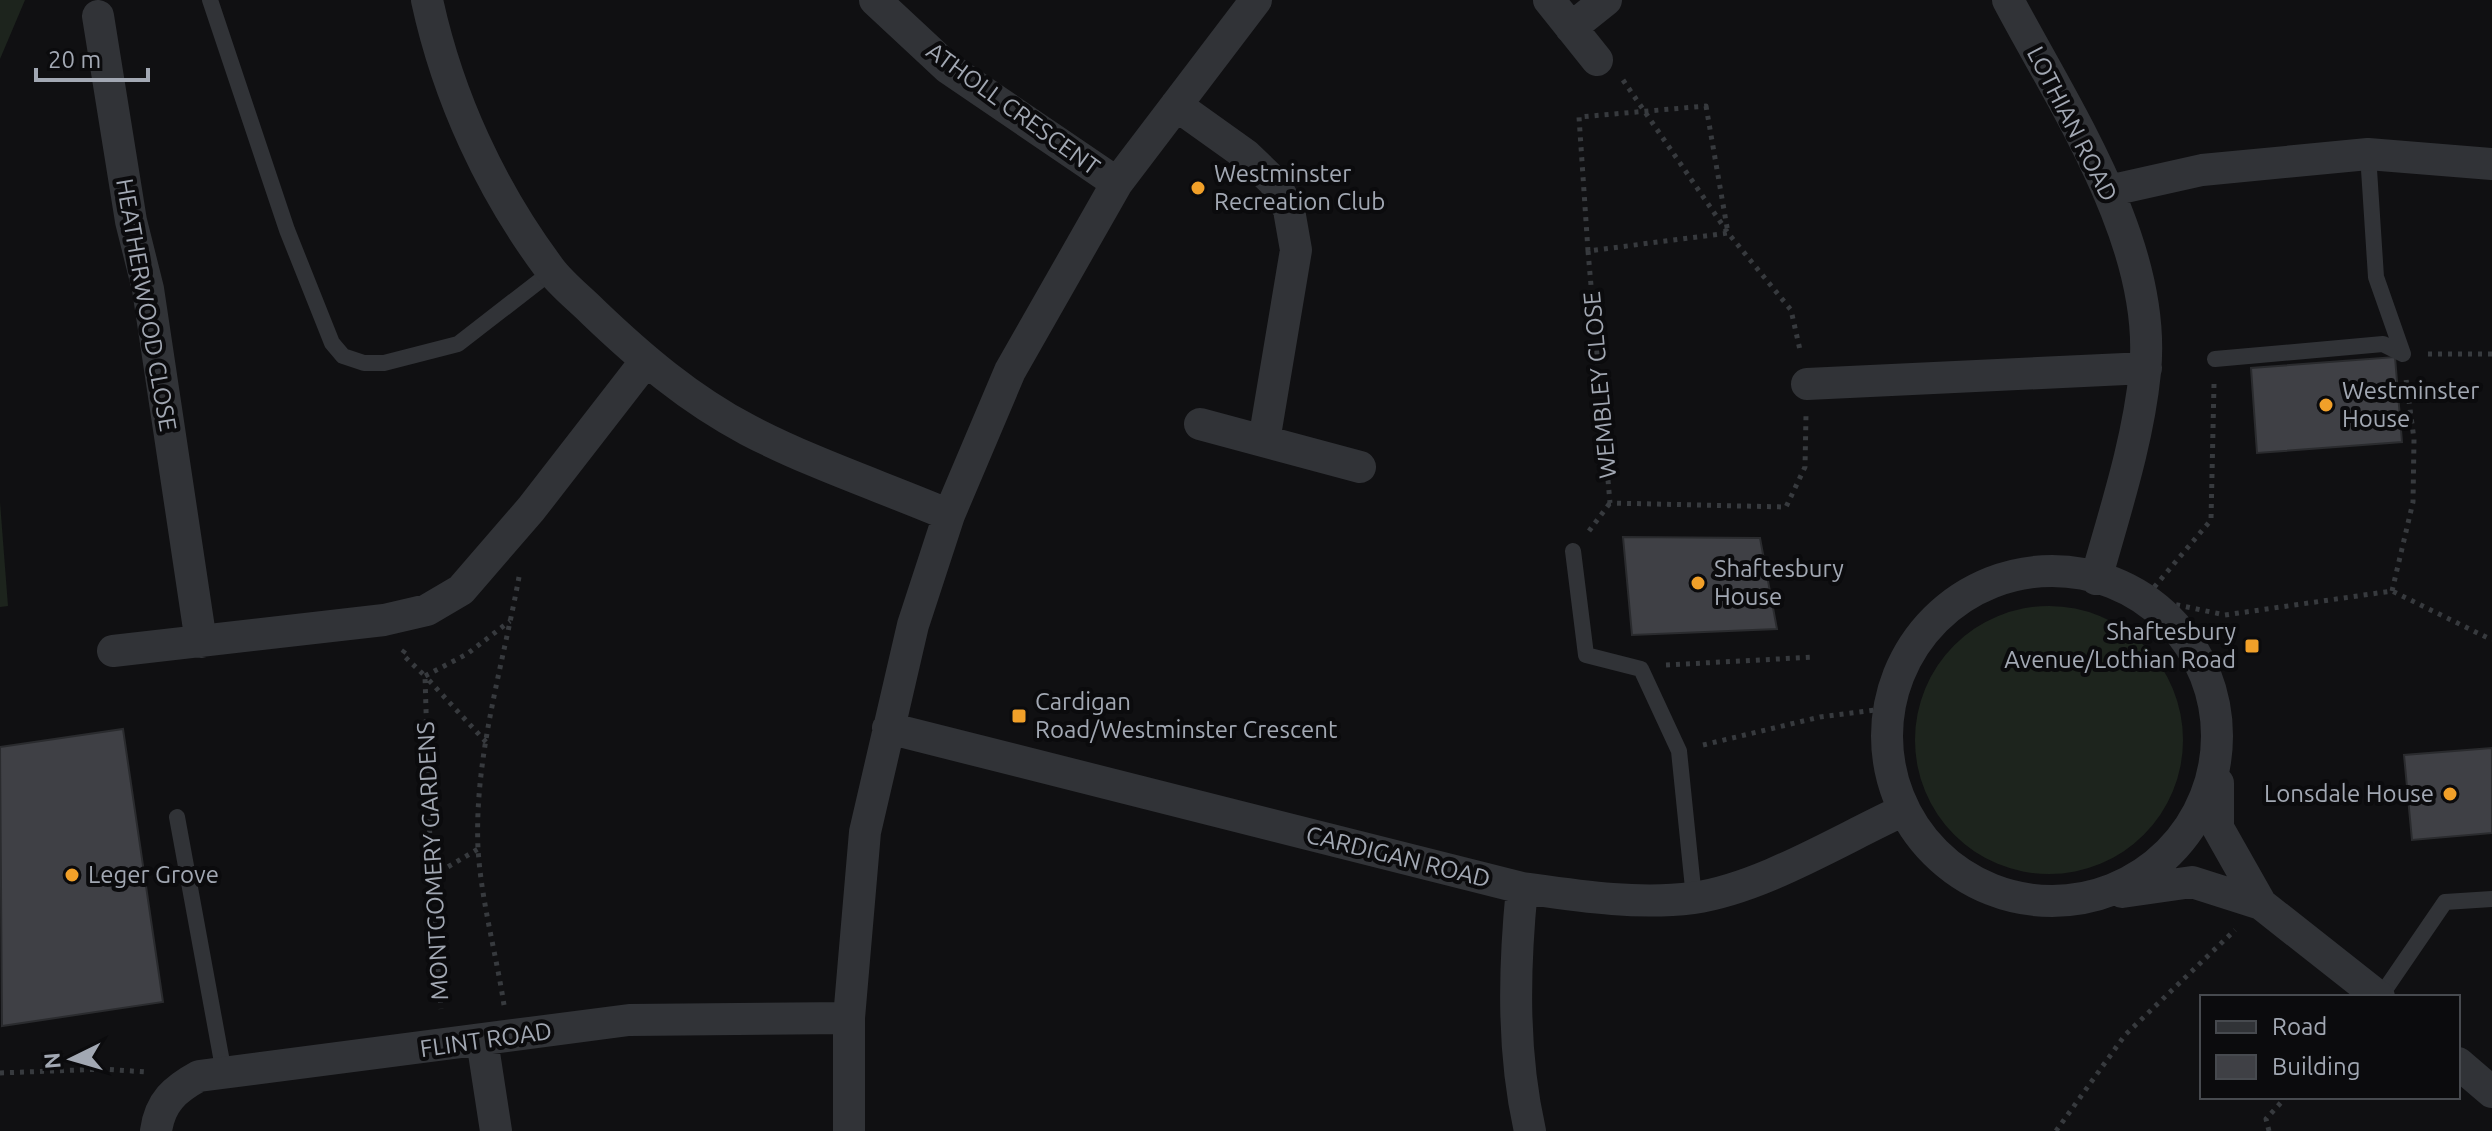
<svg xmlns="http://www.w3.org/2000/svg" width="2492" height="1131" font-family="Ubuntu,sans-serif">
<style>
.green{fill:#1d241d}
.building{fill:#3f4045;stroke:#2a2b2e;stroke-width:2}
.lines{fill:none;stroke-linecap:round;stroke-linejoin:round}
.path{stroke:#373a3e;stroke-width:5;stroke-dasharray:4 6;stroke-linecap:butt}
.service{stroke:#313337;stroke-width:16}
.minor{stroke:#313337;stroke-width:32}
.poi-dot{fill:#f1a029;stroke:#0b0b0d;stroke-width:3}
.labels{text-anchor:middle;stroke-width:8;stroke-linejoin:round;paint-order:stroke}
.street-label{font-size:24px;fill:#a2a8b3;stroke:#0b0b0d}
.poi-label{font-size:24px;fill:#a2a8b3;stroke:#0b0b0d;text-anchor:start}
</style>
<rect width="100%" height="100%" fill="#101012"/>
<path class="green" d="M0 0H25L0 59Z
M0 502 8 606 0 607Z
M1915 740a134 134 0 1 1 268 0a134 134 0 1 1-268 0Z"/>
<path class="building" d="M2395 357 2402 442 2257 453 2251 368Z
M1623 537 1760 538 1777 629 1632 635Z
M123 729 163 1002 2 1026 0 747Z
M2492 748V833L2412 840 2404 755Z"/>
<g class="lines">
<path class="path" d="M1623 80 1728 233 1791 310 1800 350
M1706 106 1728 233 1588 251 1579 117Z
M1588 251 1610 503 1786 507 1805 467 1806 415
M2428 354H2492
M2214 384 2211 520 2145 598 2225 615 2392 591 2492 640
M1589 531 1610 503
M2392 591 2413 502 2414 439 2406 379
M405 650 402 654 425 676 431 877 441 1009
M1666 665 1815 657
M486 742 425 676 467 654 510 621
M1703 745 1820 717 1890 708
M431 877 478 849
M504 1005C496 953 481 900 478 848 474 757 503 665 519 577
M0 1073 104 1069 146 1072
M2056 1131 2125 1035 2235 930
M2269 1131 2266 1119 2286 1097"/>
<path class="service" d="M210 0 287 230 332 343 343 356 364 363H384L458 344 551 272
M2215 359 2383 344 2403 354 2376 277 2368 154
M1573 551 1586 655 1641 669 1679 751 1694 898
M177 817 224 1073
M2380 997 2445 902 2492 899"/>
<path class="minor" d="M427 0C448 97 491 190 550 269 562 285 579 298 593 312 640 357 689 399 748 430 811 463 883 487 949 515
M875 0 948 68 1117 183
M1549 0 1597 60
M2008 0C2065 108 2158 245 2145 372 2138 442 2115 511 2096 579
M98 16 131 221 148 289 201 642
M1571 28 1606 0
M1176 105 1246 155 1274 182 1289 210 1296 250 1264 441
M2108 191 2202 170 2368 154 2492 164
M1807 384 2146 368
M1200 424 1360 467
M1887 736a165 165 0 1 1 330 0a165 165 0 1 1-330 0Z
M113 651 384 620 427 610 461 590 531 509 645 362
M888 728 1522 888C1579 896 1636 905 1693 898 1762 888 1839 840 1902 811
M2218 783V828L2261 904
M1522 888C1514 968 1512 1052 1530 1131
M2122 892 2192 882 2261 904 2379 997
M482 1040 496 1131
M2458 1063 2492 1092
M156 1131C160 1102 175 1089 199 1076L629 1020 849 1018
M849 1131V1018L865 832 913 625 949 515 1010 371 1117 183 1256 0"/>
</g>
<g class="poi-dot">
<circle cx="1198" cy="188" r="8"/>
<circle cx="2326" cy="405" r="8"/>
<circle cx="1698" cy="583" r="8"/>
<rect x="2244" y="638" width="16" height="16" rx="4"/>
<rect x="1011" y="708" width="16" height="16" rx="4"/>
<circle cx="2450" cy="794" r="8"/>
<circle cx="72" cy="875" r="8"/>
</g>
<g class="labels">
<g class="street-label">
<text transform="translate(1013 109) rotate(36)" y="8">ATHOLL CRESCENT</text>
<text transform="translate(2072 124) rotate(63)" y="8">LOTHIAN ROAD</text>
<text transform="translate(146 305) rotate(80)" y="8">HEATHERWOOD CLOSE</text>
<text transform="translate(1600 385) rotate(-95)" y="8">WEMBLEY CLOSE</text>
<text transform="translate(1398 857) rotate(14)" y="8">CARDIGAN ROAD</text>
<text transform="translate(433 861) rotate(-93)" y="8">MONTGOMERY GARDENS</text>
<text transform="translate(486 1040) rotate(-8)" y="8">FLINT ROAD</text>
</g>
<g class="poi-label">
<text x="1214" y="182">Westminster<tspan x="1214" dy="28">Recreation Club</tspan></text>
<text x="2342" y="399">Westminster<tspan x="2342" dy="28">House</tspan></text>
<text x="1714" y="577">Shaftesbury<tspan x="1714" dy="28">House</tspan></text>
<text x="2236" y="640" text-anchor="end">Shaftesbury<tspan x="2236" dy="28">Avenue/Lothian Road</tspan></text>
<text x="1035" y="710">Cardigan<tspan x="1035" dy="28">Road/Westminster Crescent</tspan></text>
<text x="2434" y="802" text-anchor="end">Lonsdale House</text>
<text x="88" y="883">Leger Grove</text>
</g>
</g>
<rect x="2200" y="995" width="260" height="104" fill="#0b0b0d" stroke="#474a4f" stroke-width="2"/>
<rect x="2216" y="1021" width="40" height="12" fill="#313337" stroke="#474a4f" stroke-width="2"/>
<text x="2272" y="1035" font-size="24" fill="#a2a8b3">Road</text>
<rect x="2216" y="1055" width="40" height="24" fill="#3f4045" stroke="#474a4f" stroke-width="2"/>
<text x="2272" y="1075" font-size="24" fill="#a2a8b3">Building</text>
<g transform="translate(72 1059) rotate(265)" stroke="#0b0b0d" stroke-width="6" paint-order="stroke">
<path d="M0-6L14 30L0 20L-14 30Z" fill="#a2a8b3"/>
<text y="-12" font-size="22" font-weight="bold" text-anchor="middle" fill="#a2a8b3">N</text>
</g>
<path d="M36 68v12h112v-12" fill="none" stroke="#a2a8b3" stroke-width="4"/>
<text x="48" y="68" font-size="24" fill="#a2a8b3" stroke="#0b0b0d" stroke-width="6" paint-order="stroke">20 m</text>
</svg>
